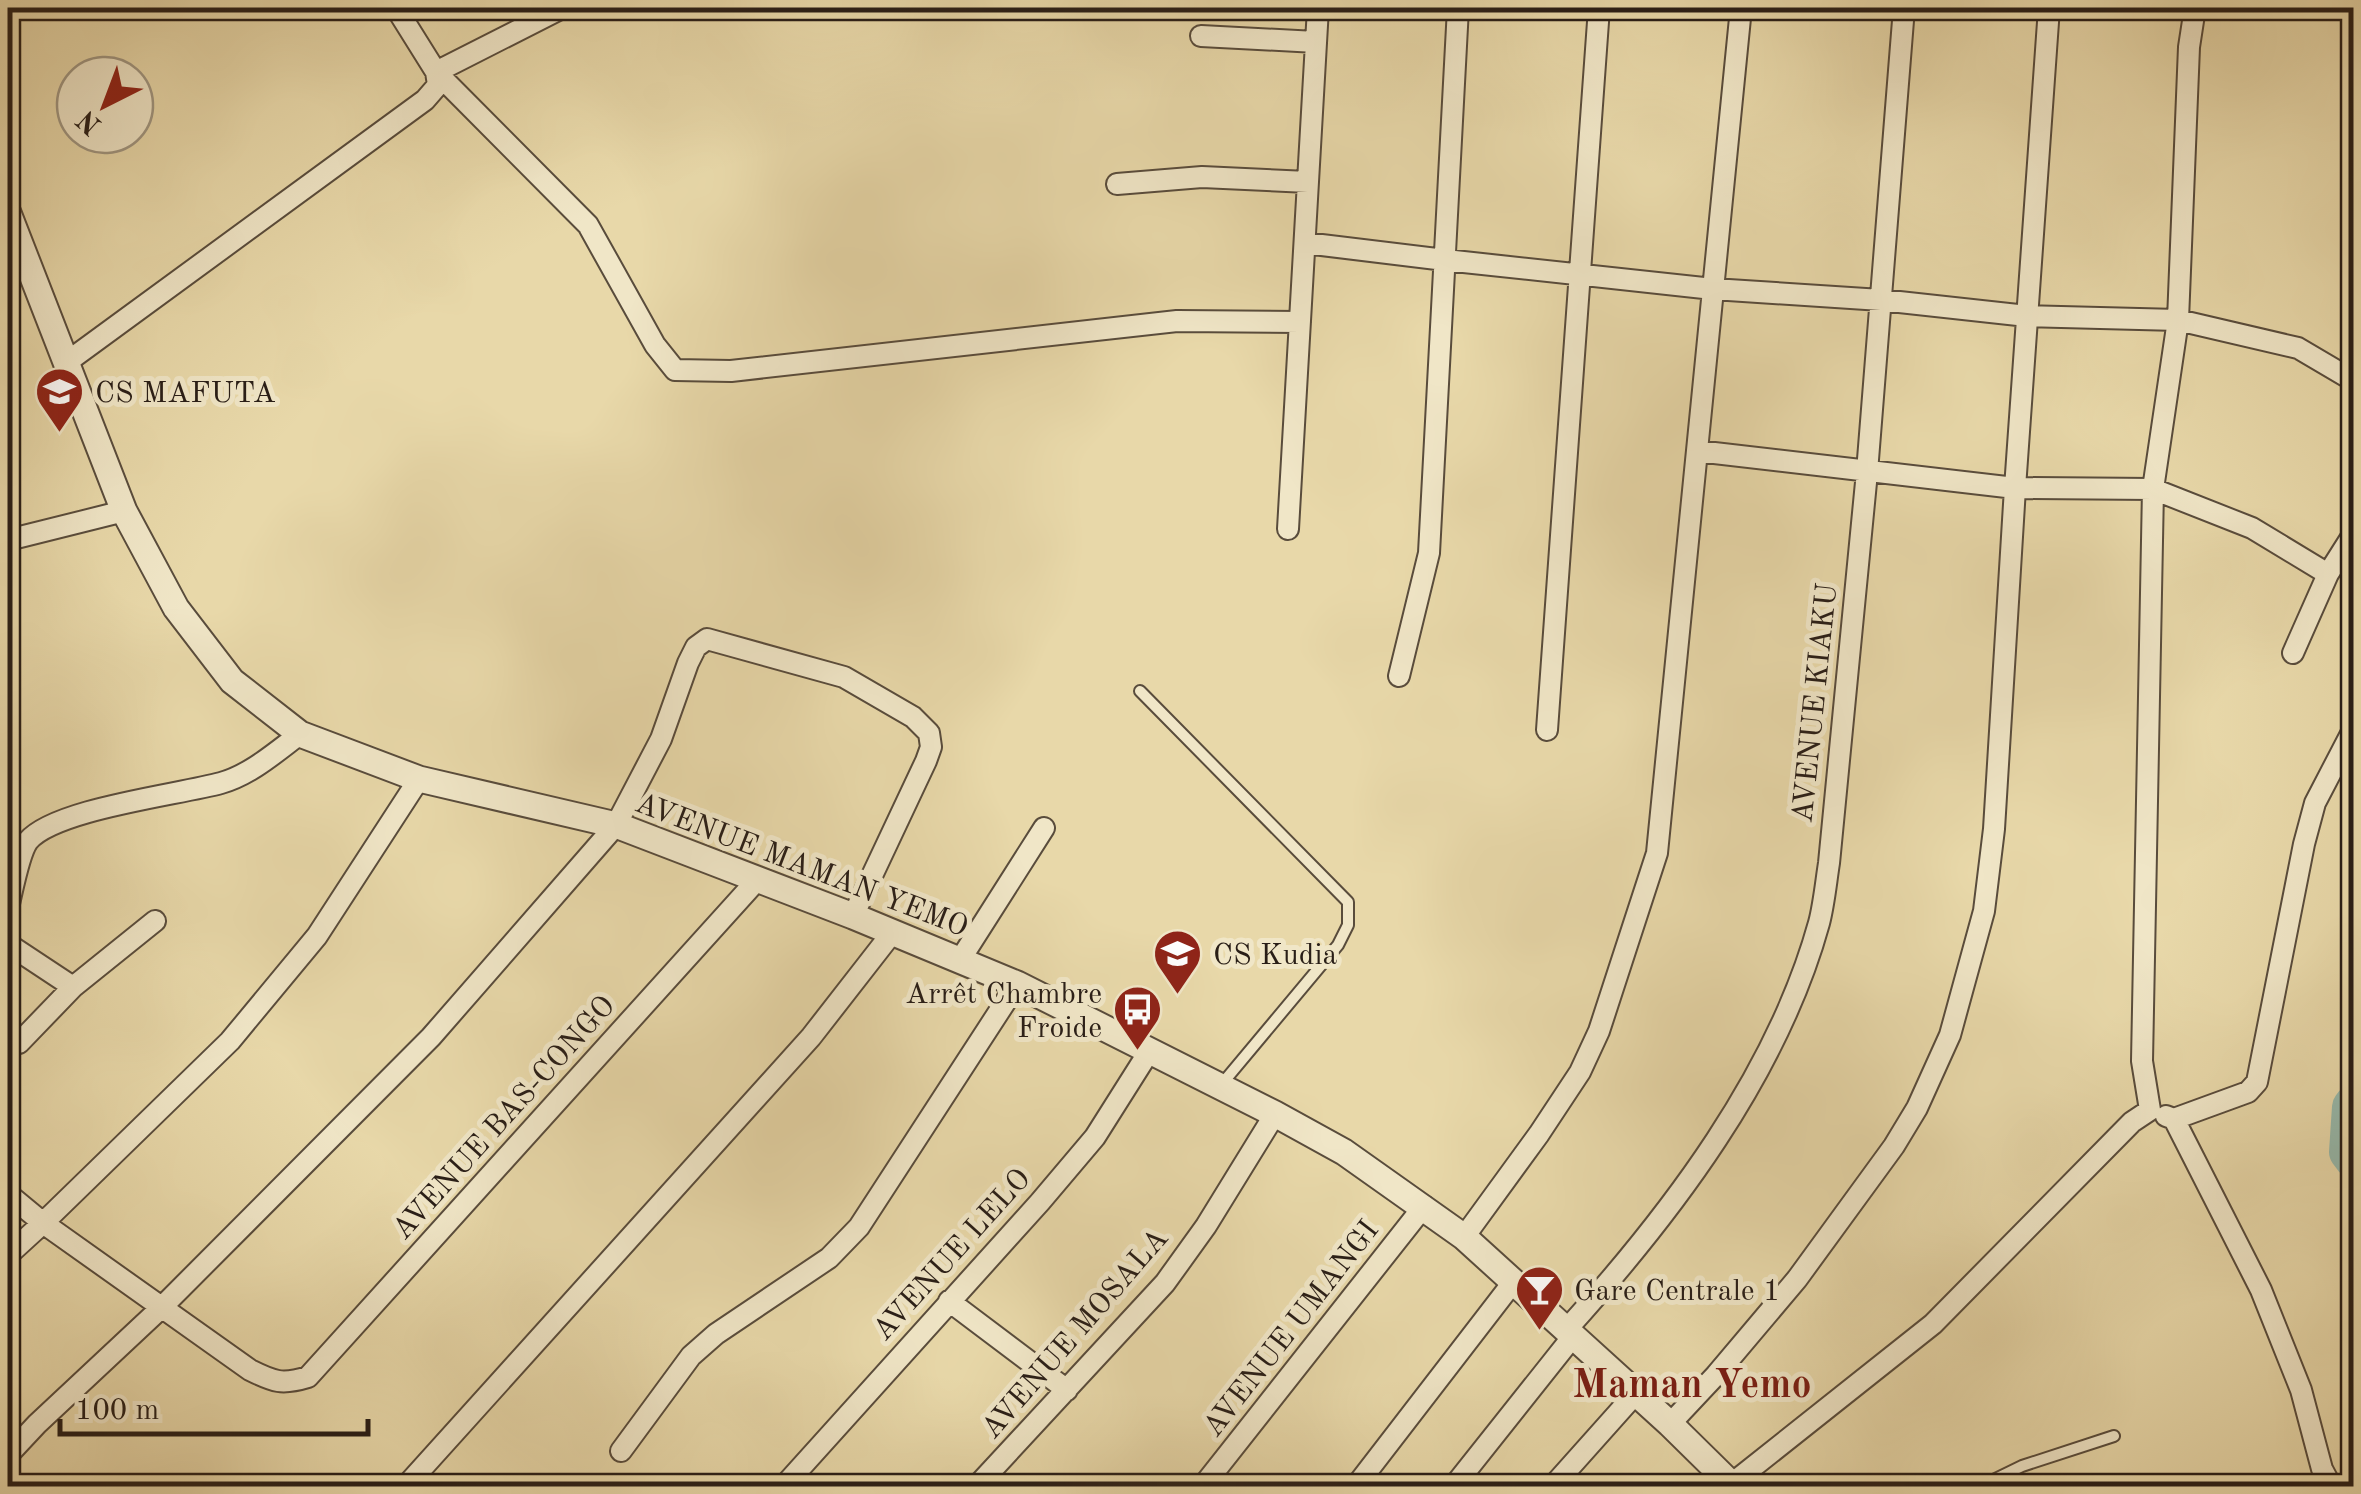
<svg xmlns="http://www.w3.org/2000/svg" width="2361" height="1494" font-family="'Old Standard TT',serif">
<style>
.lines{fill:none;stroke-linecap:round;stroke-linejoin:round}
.river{stroke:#97b9ab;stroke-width:38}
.service-casing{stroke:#594c3c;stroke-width:14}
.minor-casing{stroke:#594c3c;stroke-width:24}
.tertiary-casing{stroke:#594c3c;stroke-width:29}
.service{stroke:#f0e6c7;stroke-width:10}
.minor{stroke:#f0e6c7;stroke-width:20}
.tertiary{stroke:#f0e6c7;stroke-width:25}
.labels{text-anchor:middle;stroke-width:10;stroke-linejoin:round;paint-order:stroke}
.poi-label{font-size:30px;fill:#291e17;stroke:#f0e6c7;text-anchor:start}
.street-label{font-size:30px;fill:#291e17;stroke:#f0e6c7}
.district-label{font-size:40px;font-weight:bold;fill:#7a1f14;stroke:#f0e6c7}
</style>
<rect width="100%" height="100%" fill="#e8d8a9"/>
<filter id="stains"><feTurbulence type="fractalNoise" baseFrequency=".002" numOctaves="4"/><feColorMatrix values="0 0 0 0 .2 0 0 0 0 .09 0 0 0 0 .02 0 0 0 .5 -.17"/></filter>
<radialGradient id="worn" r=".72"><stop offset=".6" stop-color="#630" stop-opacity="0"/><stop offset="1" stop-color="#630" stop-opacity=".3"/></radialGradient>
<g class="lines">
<path class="river" d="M2354 1103 2351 1107 2348 1152 2354 1160"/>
<defs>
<path id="service" d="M1140 691 1348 902V925L1338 945 1221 1085
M1981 1486 2022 1466 2114 1436"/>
<path id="minor" d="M562 8 436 72 588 225 655 345 675 370 731 371 1177 321 1300 322
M1201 36 1316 42
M1117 184 1202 177 1308 182
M1305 243 1445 260 1713 289 1881 300 2027 316 2178 320 2298 348 2354 381
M67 362 425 100 438 85 436 72 396 8
M1697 451 2015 488 2153 489 2252 528 2328 574
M1288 529 1318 8
M8 540 124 511
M2293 653 2328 574 2354 533
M1399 676 1429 553 1458 8
M1547 730 1599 8
M8 908C12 892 19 853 28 841 55 809 177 795 221 783 250 775 276 752 300 734
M8 944 73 987
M960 960 1044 828
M19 1043 73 987 155 921
M2150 1110 2142 1061 2153 489 2178 320 2189 47 2195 8
M2166 1116 2174 1119 2261 1290 2301 1390 2322 1469 2331 1486
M2174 1119 2248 1092 2257 1082 2304 844 2315 803 2354 728
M8 1194 43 1223 250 1370C274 1382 282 1385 308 1377L758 879
M1464 1237 1539 1134 1580 1072 1599 1031 1657 853 1741 8
M8 1255 43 1223 230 1041 317 936 419 779
M949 1301 1067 1390
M1567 1329C1671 1214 1777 1075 1819 923 1824 904 1826 882 1829 863L1867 472 1904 8
M1670 1424 1716 1375 1797 1279 1894 1146 1917 1108 1950 1035 1984 911 1994 829 2015 488 2049 8
M621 1451 691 1356 716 1334 829 1258 859 1227 1017 984
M8 1455 37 1424 161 1308 431 1037 616 825 661 739 688 663 696 647 707 639 844 677 913 717 929 733 931 747 926 761 853 916
M406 1486 811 1037 892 933
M784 1486 1040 1202 1095 1137 1150 1050
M977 1486 1165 1283 1206 1226 1275 1114
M1203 1486 1424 1206
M1356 1486 1514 1281
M1454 1486 1574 1335
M1553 1486 1636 1393
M1729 1486 1933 1324 2132 1122 2150 1110"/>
<path id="tertiary" d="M8 213 124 511 176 608 232 681 300 734 419 779 616 825 853 916 1017 984 1275 1114 1344 1152 1464 1237 1670 1424 1733 1486"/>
</defs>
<use href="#service" class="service-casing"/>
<use href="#minor" class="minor-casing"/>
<use href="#tertiary" class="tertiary-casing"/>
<use href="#service" class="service"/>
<use href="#minor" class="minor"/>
<use href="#tertiary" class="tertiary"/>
</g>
<defs>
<symbol id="school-pin" viewBox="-11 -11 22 30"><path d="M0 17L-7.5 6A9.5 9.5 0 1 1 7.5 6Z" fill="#8f2418" stroke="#f0e6c7"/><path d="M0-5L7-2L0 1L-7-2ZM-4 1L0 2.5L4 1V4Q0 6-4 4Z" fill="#fff"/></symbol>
<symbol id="bus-pin" viewBox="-11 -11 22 30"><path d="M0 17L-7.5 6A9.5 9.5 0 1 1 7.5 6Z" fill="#8f2418" stroke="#f0e6c7"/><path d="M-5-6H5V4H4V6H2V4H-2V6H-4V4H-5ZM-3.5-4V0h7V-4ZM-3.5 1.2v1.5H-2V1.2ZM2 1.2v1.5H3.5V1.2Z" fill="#fff"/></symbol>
<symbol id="bar-pin" viewBox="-11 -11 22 30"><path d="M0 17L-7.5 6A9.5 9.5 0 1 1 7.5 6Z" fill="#8f2418" stroke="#f0e6c7"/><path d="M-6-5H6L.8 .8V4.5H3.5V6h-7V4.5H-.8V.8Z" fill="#fff"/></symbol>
</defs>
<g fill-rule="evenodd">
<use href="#school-pin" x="32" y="364" width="55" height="75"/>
<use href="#school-pin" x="1150" y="926" width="55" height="75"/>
<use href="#bus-pin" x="1110" y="982" width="55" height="75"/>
<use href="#bar-pin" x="1512" y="1262" width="55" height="75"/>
</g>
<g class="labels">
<g class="poi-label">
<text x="95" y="402">CS MAFUTA</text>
<text x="1213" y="964">CS Kudia</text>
<text x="1102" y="1003" text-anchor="end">Arrêt Chambre<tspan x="1102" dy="34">Froide</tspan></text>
<text x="1574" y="1300">Gare Centrale 1</text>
</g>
<g class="street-label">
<text transform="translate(1814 703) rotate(-84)" y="10">AVENUE KIAKU</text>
<text transform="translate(802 864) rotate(21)" y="10">AVENUE MAMAN YEMO</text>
<text transform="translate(503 1117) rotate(-48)" y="10">AVENUE BAS-CONGO</text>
<text transform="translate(951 1254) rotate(-48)" y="10">AVENUE LELO</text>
<text transform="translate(1290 1328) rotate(-52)" y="10">AVENUE UMANGI</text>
<text transform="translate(1074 1333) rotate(-49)" y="10">AVENUE MOSALA</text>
</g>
<g class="district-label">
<text x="1692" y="1397">Maman Yemo</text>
</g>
</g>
<rect width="2361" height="1494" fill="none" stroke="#e8d8a9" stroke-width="40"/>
<rect x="10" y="10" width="2341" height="1474" fill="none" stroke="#291e17" stroke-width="5"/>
<rect x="20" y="20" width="2321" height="1454" fill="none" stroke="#291e17" stroke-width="2.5"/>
<g transform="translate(105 105) rotate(222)"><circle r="48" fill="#f0e6c7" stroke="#a09681" stroke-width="2.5"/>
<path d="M0-8L18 38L0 25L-18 38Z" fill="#8f2418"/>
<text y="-15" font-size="28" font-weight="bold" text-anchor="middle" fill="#291e17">N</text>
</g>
<path d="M60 1419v15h308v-15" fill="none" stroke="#291e17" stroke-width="5"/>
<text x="75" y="1419" font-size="30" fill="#291e17" stroke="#f0e6c7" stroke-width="8" paint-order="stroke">100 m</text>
<rect width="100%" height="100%" filter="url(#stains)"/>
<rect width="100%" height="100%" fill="url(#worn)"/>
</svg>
